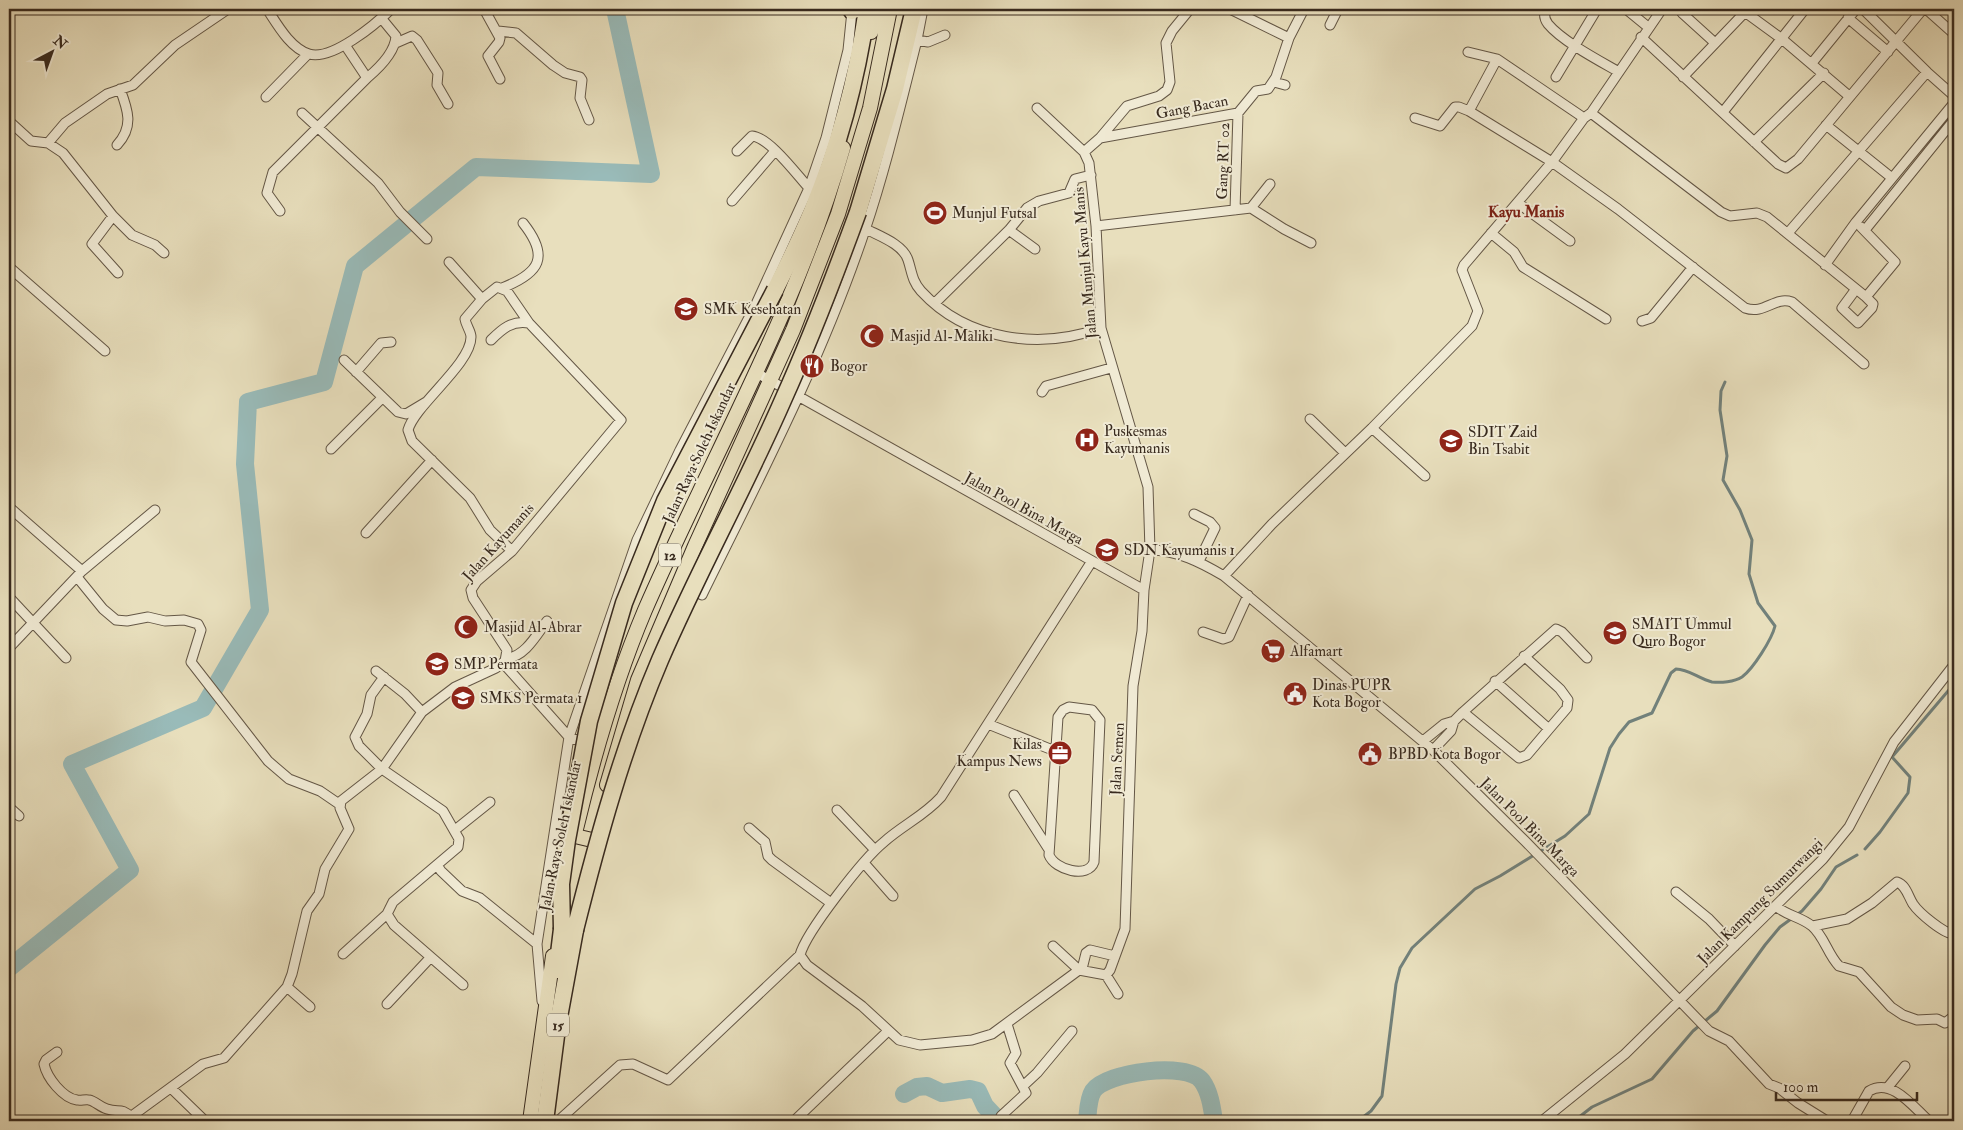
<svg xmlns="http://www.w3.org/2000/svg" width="1963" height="1130" font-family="'IM FELL Double Pica',serif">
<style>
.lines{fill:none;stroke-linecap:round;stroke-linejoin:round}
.stream{stroke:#72817b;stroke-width:3}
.river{stroke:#99bbb9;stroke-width:18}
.minor-casing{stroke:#645746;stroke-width:11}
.trunk-casing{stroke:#382a1e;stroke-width:16}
.motorway-casing{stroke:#382a1e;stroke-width:19}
.minor{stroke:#f0ead4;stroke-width:9}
.trunk{stroke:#e8dfbd;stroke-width:14}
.motorway{stroke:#e8dfbd;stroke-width:16}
.motorway-bridge-casing{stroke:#382a1e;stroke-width:19;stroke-linecap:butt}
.motorway-bridge{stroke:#e8dfbd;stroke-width:16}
.labels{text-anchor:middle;stroke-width:4;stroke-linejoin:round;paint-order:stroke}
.shield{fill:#f0ead4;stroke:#6f6455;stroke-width:1}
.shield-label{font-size:14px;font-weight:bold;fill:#382a1e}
.street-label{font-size:15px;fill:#382a1e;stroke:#f0ead4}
.poi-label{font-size:15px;fill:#382a1e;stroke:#f0ead4;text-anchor:start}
.neighbourhood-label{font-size:16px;font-weight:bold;fill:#7a1f14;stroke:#f0ead4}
</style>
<rect width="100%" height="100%" fill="#e8dfbd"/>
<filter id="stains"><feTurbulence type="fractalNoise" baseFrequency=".004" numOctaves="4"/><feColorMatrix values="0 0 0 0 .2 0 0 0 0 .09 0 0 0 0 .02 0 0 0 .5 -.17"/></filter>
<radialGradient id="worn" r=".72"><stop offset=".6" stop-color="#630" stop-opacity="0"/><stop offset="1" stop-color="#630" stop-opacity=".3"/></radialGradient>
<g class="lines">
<path class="stream" d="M1865 849 1880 832 1908 793 1910 777 1892 757 1954 684
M1358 1121 1371 1111 1382 1096 1396 984 1400 968 1412 948 1475 889 1500 876 1565 836 1589 814 1610 748 1619 734 1629 722 1652 713 1671 673 1676 669C1689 669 1699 679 1712 682 1721 683 1734 682 1742 677 1753 669 1772 639 1775 626L1758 603 1749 574 1752 540 1740 510 1723 480 1727 456 1720 410 1721 391 1725 382
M1574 1121 1592 1107 1652 1079 1693 1031 1717 1011 1765 945 1780 927 1802 911 1821 889 1836 867 1857 855"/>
<path class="river" d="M9 968 130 870 72 764 203 708 260 610 245 464 248 402 324 382 355 266 476 167 651 174 615 9
M904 1094 917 1087 927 1086 942 1093 970 1089 978 1091 985 1106 999 1121
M1087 1121C1088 1112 1088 1099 1093 1091 1106 1072 1187 1061 1202 1081 1210 1092 1212 1108 1214 1121"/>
<defs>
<path id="minor" d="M267 9C277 24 290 48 309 54 332 61 376 24 391 9
M484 9 500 38 499 42 488 56 500 79
M1545 9C1544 14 1544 19 1548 24 1562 41 1598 60 1619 72
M1626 9 1648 27
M1863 9 1927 72 1954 96
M1926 9 1954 34
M1745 12 1782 39 1849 96
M1682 13 1714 42
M1848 18 1888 52
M1330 25 1338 9
M498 31 516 33 553 65 565 73 580 77 582 80 580 98 589 120
M1641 37 1778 164 1786 168 1798 159 1923 9
M1289 38 1304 9
M917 40 928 42 945 35
M396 43 412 36 417 40 438 73 437 85 448 104
M1468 52 1497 59
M1812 63 1856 9
M1556 77 1597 9
M1683 77 1748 9
M367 78C379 68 395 52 396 36L382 19
M1274 82 1285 85
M266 97 308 54
M1037 108 1084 152 1089 163 1096 226 1101 328 1148 487 1150 550
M1723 112 1805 9
M302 113 378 183 400 212 427 239
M1591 113 1721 212 1730 216 1757 213 1767 217 1866 297 1873 304 1872 308 1858 323 1842 308 1856 289
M1415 118 1440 126 1455 107H1459L1469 111
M1584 118 1497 59 1469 111 1552 162 1618 209 1745 308C1765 315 1774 296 1792 302L1864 364
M9 121 31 141 48 143 63 153 113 216 132 235 155 245 164 253
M1826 125 1892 178
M1100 138 1238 113 1256 91 1268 89 1276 77 1289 38 1230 9
M1754 142 1824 73
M48 143 65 123 107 94 133 85 175 45 228 9
M117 145C134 127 128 110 120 89
M737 151 752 136C769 137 797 175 809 188
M1084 152 1100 138 1127 106 1159 96 1167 90 1170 82 1166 43 1172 31 1190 9
M732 201 775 151
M1518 203 1570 241
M1251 208 1270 184
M1235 210 1238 113
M280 211 267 193 273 172 367 78 345 45
M113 216 92 244 118 273
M1096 226 1251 208 1284 229 1311 243
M1861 227 1895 262 1866 297
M866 229C879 236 903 244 908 260 912 272 912 281 921 291 967 341 1040 350 1101 328
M1009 230 1035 249
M1865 230 1954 120
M1491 233 1514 252 1523 267 1606 319
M1788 233 1927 72
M449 262 482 299
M1825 265 1856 222 1954 103
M9 267 105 351
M502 288C540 273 550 257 523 223
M935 303 1009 230 1027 208 1039 201 1069 193 1075 179 1091 175
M1642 321 1651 318 1693 267
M491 340C502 329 512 320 529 323
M344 360 398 412 406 414 426 402
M356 372 381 343 391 342
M755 372 1144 590
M1042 392 1046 386 1111 368
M1310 419 1345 453
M1372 428 1425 476
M331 449 382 398
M9 507 82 571
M1194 514 1210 522 1215 528 1199 561
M366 533 432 460
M1224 576 1272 524 1372 428 1472 326 1478 311 1462 270 1464 265 1552 162 1584 118 1591 113 1662 9
M77 577 103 609 116 620 127 621 148 617 165 621 184 620 198 624 201 630 191 662 268 761 289 779 320 791 339 804
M689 587 702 595C761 475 823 356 865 230 886 168 901 103 917 40L923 9
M9 597 66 658
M1203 632 1223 639 1229 637 1248 595
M9 648 82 571 155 510
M507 658C525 657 537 634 547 621
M503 663 569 737 588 744
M376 671 405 694 422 712
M384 677 371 695 367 714 355 737 359 746 382 769 443 811 459 839 458 847 393 902 387 914 394 925 463 985
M1495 681 1549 729 1567 708 1568 700 1560 689 1524 656
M1069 707 1092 710 1100 720 1094 862C1088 879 1055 870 1049 855L1058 717 1063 710Z
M1463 712 1519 758 1527 755 1549 729
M988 724 1055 751
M1423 741 1444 724 1454 721
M1433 750 1451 731 1454 721 1463 712 1556 629 1562 632 1587 658
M1014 795 1048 848
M9 807 19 816
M837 810 875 850
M749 828 765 842 768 856 772 860 831 903
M455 830 490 802
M864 863 893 896
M437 865 441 871 462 891 480 898 537 944
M1676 892 1709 919 1735 946
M1777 907C1788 916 1801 917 1812 926 1824 936 1828 955 1839 966L1859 972 1891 1007 1903 1015 1917 1020 1937 1019 1945 1023 1954 1016
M1813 926 1847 919 1872 903 1897 882C1906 885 1908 896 1913 904 1919 913 1944 934 1954 934
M1053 946 1079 970
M343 954 387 914
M800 955 807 965 862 1006 899 1040 920 1045 972 1040 992 1034 1079 970 1106 975 1110 970 1125 929 1133 686 1142 631 1144 590 1150 550C1177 550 1202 563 1224 576L1433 750 1525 841 1709 1031 1729 1041 1769 1084 1779 1088 1798 1103 1827 1121
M1082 969 1086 953 1090 950 1115 956
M1106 975 1118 994
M287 987 310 1007
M542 1001 537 944 569 737 637 540 680 450 756 304 809 188 826 138 848 50 852 11
M387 1004 430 958
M57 1052 46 1060 44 1064C47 1078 63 1098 77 1100 81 1101 85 1099 89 1100 95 1101 100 1107 107 1109 119 1113 121 1107 131 1117
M1023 1086 1037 1073 1072 1031
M1888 1087 1905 1066
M172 1089 205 1121
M1001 1116 1026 1093 1010 1063 1016 1053 1007 1024
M125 1121 203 1064 224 1058 287 987 292 974 307 911 319 894 325 869 349 829 340 808 341 801 382 769 422 712 455 687 496 668 505 661 507 650 473 598 471 590 477 581 512 551 621 420 529 323 507 291 497 287 482 299 465 319C466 326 471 331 471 337 471 364 415 405 408 430L412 441 470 498 490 530 512 551
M558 1121 620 1065 633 1064 668 1080 800 955C806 932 864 858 884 842 903 825 924 816 941 797L1092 561
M794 1121 888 1031
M1542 1121 1625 1054 1823 859 1849 827 1894 742 1954 665
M1852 1121 1869 1091C1892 1077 1914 1108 1929 1121"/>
<path id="trunk" d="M871 32 876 9
M607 785 638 680 695 546 793 330 838 214 870 108 890 9
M576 829C594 754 615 681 645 610 712 456 797 309 843 148
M575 836 592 840
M530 1121 553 956"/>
<path id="motorway" d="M852 11V9
M858 212 895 89 914 9
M775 290C788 264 801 237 812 211 839 147 857 77 867 9
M557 970 562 929
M545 1121 557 1028 575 930"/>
</defs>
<use href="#minor" class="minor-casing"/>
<use href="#trunk" class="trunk-casing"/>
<use href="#motorway" class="motorway-casing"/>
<use href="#minor" class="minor"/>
<use href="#trunk" class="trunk"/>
<use href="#motorway" class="motorway"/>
<defs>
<path id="motorway-bridge" d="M562 929 561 884 567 840 589 721 624 603 665 501 775 290
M575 930C598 838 623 747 660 660 698 572 745 487 783 400 811 338 835 275 858 212"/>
</defs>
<use href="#motorway-bridge" class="motorway-bridge-casing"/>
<use href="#motorway-bridge" class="motorway-bridge"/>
</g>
<defs>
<symbol id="stadium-disc" viewBox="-11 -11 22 22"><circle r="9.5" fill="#8f2418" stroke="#f0ead4"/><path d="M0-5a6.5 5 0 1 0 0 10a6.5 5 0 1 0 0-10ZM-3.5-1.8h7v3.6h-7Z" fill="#fff"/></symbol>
<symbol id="school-disc" viewBox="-11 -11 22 22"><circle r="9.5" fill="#8f2418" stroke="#f0ead4"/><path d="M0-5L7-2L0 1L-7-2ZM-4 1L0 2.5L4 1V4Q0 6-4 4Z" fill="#fff"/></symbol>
<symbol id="mosque-disc" viewBox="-11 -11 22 22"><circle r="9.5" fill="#8f2418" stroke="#f0ead4"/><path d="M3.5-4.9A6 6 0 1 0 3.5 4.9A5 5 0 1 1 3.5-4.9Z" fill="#fff"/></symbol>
<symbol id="restaurant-disc" viewBox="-11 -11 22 22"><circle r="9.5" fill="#8f2418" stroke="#f0ead4"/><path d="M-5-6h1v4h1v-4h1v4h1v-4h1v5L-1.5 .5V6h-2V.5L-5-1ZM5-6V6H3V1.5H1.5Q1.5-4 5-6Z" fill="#fff"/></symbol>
<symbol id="hospital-disc" viewBox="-11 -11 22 22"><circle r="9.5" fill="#8f2418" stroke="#f0ead4"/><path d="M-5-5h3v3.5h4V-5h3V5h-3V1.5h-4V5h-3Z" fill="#fff"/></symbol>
<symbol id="supermarket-disc" viewBox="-11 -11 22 22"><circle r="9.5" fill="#8f2418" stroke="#f0ead4"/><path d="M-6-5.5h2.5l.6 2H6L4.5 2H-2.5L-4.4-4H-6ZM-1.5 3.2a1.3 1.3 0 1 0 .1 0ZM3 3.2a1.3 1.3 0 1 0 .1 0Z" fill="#fff"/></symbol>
<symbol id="civic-disc" viewBox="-11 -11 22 22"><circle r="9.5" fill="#8f2418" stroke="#f0ead4"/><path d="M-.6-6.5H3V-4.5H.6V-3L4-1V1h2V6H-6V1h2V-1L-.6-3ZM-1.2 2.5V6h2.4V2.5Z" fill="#fff"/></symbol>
<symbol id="office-disc" viewBox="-11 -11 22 22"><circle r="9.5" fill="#8f2418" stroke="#f0ead4"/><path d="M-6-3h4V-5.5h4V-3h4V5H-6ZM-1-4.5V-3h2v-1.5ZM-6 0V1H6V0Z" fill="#fff"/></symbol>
</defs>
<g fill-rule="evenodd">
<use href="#stadium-disc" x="921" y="199" width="28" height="28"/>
<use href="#school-disc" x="672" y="295" width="28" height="28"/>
<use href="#mosque-disc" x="858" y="322" width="28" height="28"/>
<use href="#restaurant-disc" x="798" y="352" width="28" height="28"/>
<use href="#hospital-disc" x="1073" y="426" width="28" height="28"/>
<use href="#school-disc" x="1437" y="427" width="28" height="28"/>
<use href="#school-disc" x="1093" y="536" width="28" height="28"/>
<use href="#mosque-disc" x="452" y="613" width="28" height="28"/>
<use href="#school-disc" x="1601" y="619" width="28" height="28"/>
<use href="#supermarket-disc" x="1259" y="637" width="28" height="28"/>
<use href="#school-disc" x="423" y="650" width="28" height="28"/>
<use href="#civic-disc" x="1281" y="680" width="28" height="28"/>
<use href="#school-disc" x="449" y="684" width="28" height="28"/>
<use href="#office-disc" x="1046" y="739" width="28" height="28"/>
<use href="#civic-disc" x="1356" y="740" width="28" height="28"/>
</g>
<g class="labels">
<g class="shield">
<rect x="659" y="543.5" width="22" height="23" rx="4"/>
<rect x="547" y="1013.5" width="22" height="23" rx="4"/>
</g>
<g class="shield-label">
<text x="670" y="560">12</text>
<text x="558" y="1030">15</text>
</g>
<g class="street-label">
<text transform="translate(1192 107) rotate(-11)" y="5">Gang Bacan</text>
<text transform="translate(1223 161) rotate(-88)" y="5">Gang RT 02</text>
<text transform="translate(1085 263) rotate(-95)" y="5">Jalan Munjul Kayu Manis</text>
<text transform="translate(699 453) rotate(-65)" y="5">Jalan Raya Soleh Iskandar</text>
<text transform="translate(1024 508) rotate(29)" y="5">Jalan Pool Bina Marga</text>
<text transform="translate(498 542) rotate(-48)" y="5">Jalan Kayumanis</text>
<text transform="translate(1117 759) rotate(-87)" y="5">Jalan Semen</text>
<text transform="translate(1530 827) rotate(45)" y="5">Jalan Pool Bina Marga</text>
<text transform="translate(560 836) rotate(-78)" y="5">Jalan Raya Soleh Iskandar</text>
<text transform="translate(1760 901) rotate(-45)" y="5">Jalan Kampung Sumurwangi</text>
</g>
<g class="poi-label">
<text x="952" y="218">Munjul Futsal</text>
<text x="704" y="314">SMK Kesehatan</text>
<text x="890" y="341">Masjid Al-Maliki</text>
<text x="830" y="371">Bogor</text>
<text x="1104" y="436">Puskesmas<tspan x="1104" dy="17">Kayumanis</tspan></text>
<text x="1468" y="437">SDIT Zaid<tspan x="1468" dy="17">Bin Tsabit</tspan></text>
<text x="1124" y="555">SDN Kayumanis 1</text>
<text x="1632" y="629">SMAIT Ummul<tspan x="1632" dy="17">Quro Bogor</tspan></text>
<text x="484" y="632">Masjid Al-Abrar</text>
<text x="1290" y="656">Alfamart</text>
<text x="454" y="669">SMP Permata</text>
<text x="1312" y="690">Dinas PUPR<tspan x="1312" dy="17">Kota Bogor</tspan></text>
<text x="480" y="703">SMKS Permata 1</text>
<text x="1042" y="749" text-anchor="end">Kilas<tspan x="1042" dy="17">Kampus News</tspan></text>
<text x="1388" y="759">BPBD Kota Bogor</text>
</g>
<g class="neighbourhood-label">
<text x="1526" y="217">Kayu Manis</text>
</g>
</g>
<rect width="1963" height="1130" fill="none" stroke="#e8dfbd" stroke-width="30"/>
<rect x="10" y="10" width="1943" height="1110" fill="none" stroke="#382a1e" stroke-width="2.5"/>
<rect x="15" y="15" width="1933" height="1100" fill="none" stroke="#382a1e"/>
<g transform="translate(52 52) rotate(41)" stroke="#f0ead4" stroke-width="4" paint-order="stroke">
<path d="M0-4L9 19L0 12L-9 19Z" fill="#382a1e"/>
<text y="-8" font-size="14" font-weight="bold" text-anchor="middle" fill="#382a1e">N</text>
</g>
<path d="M1776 1092v8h141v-8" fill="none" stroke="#382a1e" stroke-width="2.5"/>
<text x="1783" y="1092" font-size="15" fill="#382a1e" stroke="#f0ead4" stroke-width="4" paint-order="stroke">100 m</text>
<rect width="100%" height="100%" filter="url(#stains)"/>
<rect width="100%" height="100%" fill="url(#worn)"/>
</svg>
